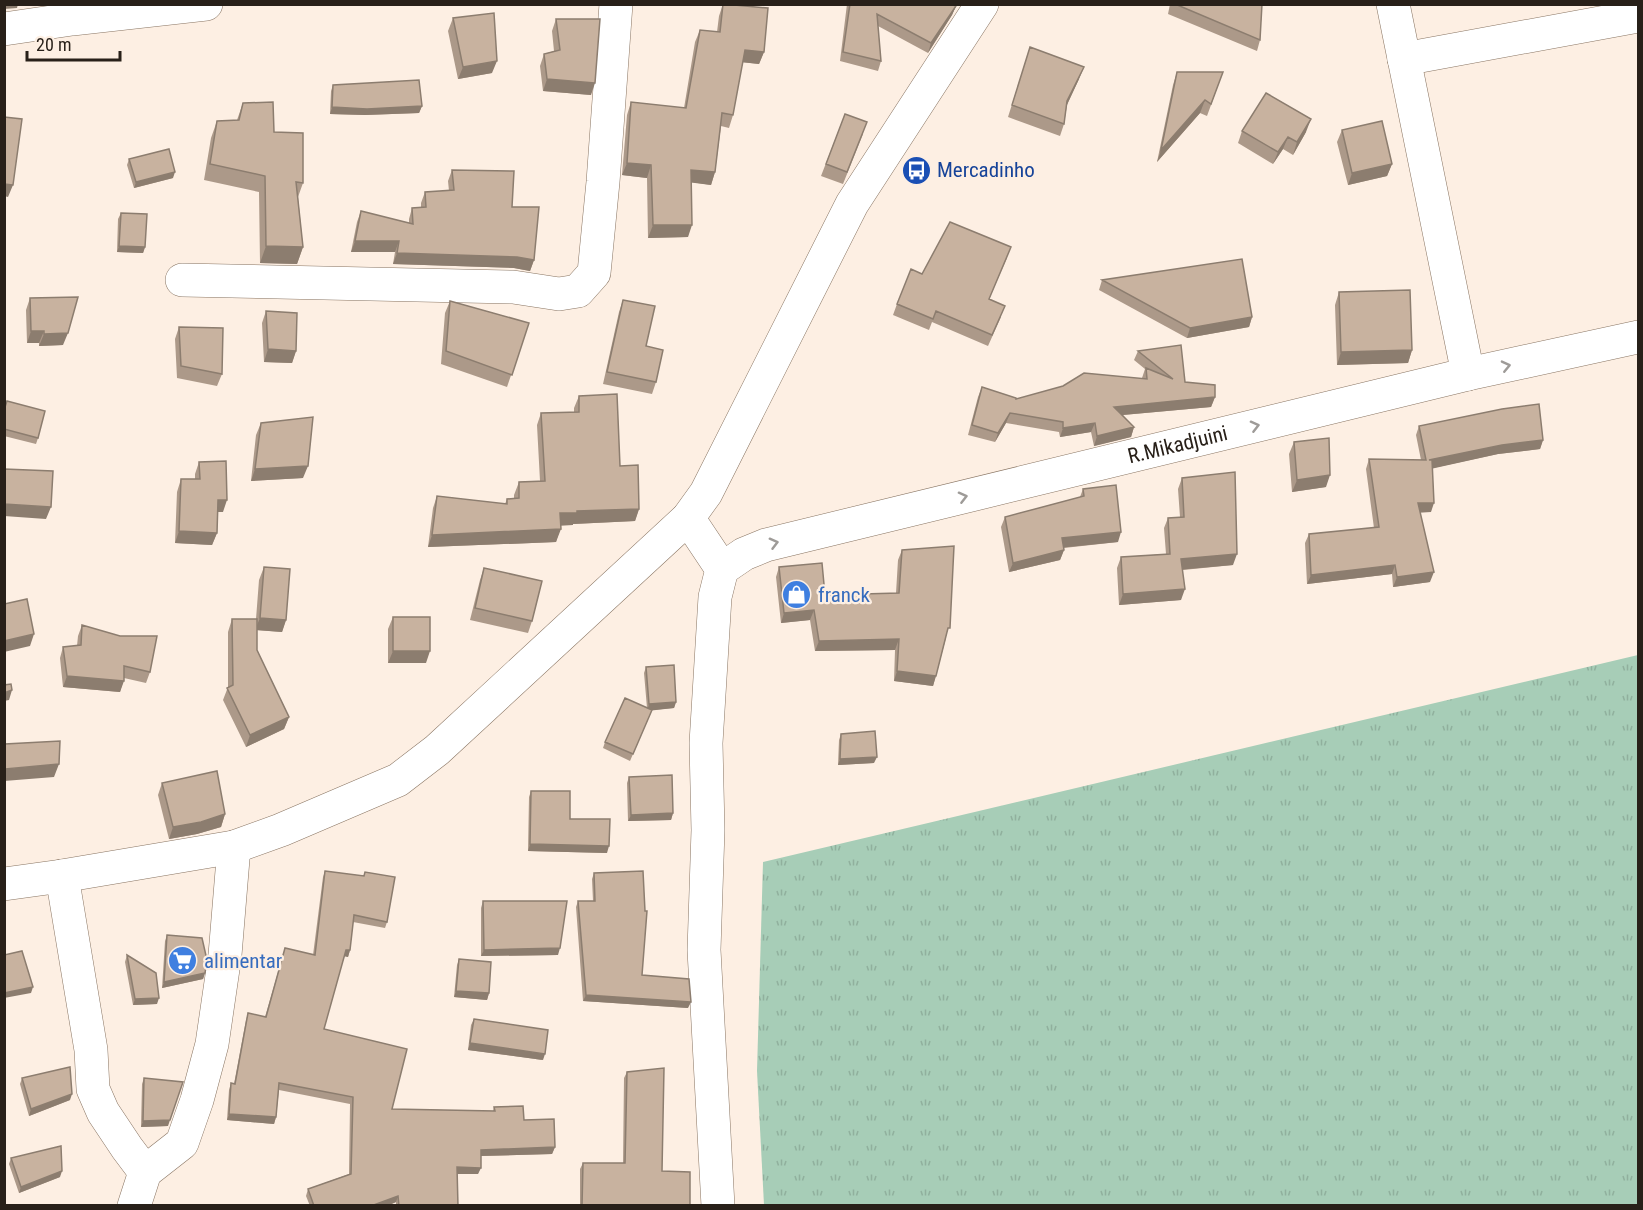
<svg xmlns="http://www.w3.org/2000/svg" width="1643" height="1210" font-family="'Roboto Condensed',sans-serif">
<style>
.grass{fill:url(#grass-tufts)}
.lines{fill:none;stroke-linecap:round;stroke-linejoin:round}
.minor-casing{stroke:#897563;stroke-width:34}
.minor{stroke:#fff;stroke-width:33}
.wall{fill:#ac9989}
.shaded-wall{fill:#8c7d6f}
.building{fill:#c8b29f;stroke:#8c7d6f;stroke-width:1.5}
.oneway{stroke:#9e9b98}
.labels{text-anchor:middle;stroke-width:4.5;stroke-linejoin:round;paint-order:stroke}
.transit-label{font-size:21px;fill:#164399;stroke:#fdefe3;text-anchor:start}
.street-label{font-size:21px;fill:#282019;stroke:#fdefe3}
.shop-label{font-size:21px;fill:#366cbe;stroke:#fdefe3;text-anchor:start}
</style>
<defs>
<pattern id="grass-tufts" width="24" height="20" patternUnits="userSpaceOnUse" patternTransform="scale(1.5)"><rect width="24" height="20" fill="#a7cdb7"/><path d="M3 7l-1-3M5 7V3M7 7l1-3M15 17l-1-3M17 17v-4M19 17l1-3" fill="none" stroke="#90b09d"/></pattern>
</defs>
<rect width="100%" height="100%" fill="#fdefe3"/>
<path class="grass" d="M1638 655V1205H764L757 1071 763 862Z"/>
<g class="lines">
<defs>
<g id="minor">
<path d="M1393 4 1468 374"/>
<path d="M4 29 72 19 206 4"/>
<path d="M1404 59 1638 16"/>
<path d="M182 280 513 287 559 294 578 291 594 273 603 182 616 4"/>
<path d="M688 518 722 569 715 597 706 743 708 830 704 950 718 1206"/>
<path id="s1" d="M722 569 744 554 766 545 1468 374 1638 337"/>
<path d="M62 876 91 1050 93 1089 103 1112 127 1148 145 1172"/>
<path d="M4 884 62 876 234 847 281 830 398 780 437 750 688 518 706 493 852 204 982 4"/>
<path d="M134 1206 145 1172 182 1143 197 1100 212 1044 225 955 234 847"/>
</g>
</defs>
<use href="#minor" class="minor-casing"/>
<use href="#minor" class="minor"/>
</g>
<path class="wall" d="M723 4 764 52 759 64 742 62 733 115 729 128 721 126 715 172 711 185 691 182 688 237 648 238 647 178 622 175 627 115 631 102 684 108 695 42 700 30 717 32 719 16Z
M847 4H950L956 6 952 15 928 53 878 26 881 61 878 71 840 61Z
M1170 4H1262L1260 40 1257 51 1168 14Z
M453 18 492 73 458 79 448 31Z
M556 19 591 95 543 91 540 66 544 54 554 51 552 31Z
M1030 47 1079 79 1067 105 1064 124 1060 136 1008 117Z
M1177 72H1223L1207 116 1200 113 1157 162 1173 85Z
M333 85 422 106 419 113 365 115 330 114 331 91Z
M243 103 274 132 303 183 298 197 303 247 297 264 260 263 259 192 204 180 211 138 217 121 237 120Z
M845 114 863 134 843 184 821 176Z
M1342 130 1392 164 1387 176 1348 185 1337 142Z
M1242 131 1306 132 1293 155 1283 149 1273 164 1238 143Z
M129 159 173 178 134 188 127 165Z
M452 170 512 207 534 260 530 271 514 268 393 264 395 252H351L357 222 361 211 409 223V219L412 208 421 207V203L425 192 449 191 448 181Z
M121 213 145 247 143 253 117 252 118 219Z
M1007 258 989 299 1001 317 988 346 932 322 929 330 893 315 897 304 922 274Z
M1102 280 1252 317 1249 327 1187 338 1099 290Z
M1339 292 1412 350 1408 363 1337 365 1335 305Z
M30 298 63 345 39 346V343H27L26 310Z
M623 300 646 346 656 382 652 394 603 384 619 312Z
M450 301 529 323 507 387 441 364 445 313Z
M266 311 296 351 292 363 264 362 262 323Z
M179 327 222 374 217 386 177 378 175 339Z
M1138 351 1185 382 1215 397 1211 407 1123 415 1134 427 1131 437 1094 446 1091 432 1060 437 1059 432 1006 423 995 442 968 435 978 397 982 387 1016 399 1142 378 1145 369 1134 360Z
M579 396 620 466 639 509 635 521 573 524V525H561L556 542 428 547 433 508 437 496 505 504 507 499H514V495L519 482 540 481 537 425 541 413 574 412V408Z
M7 401 38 438 36 444 4 436 5 407Z
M261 423 303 478 251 481 256 435Z
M1419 426 1543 440 1540 449 1498 454 1433 468 1431 512H1420L1430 582 1393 587 1392 574 1307 584 1305 543 1309 534 1374 528 1366 469 1369 459 1421 460 1416 435Z
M1294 442 1326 487 1292 492 1289 454Z
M199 462 223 512H218L217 533 212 545 175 543 177 492 181 479H195V474Z
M1182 478 1233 565 1183 570 1181 600 1119 605 1117 568 1121 557 1166 554 1164 528 1168 518 1180 517 1178 489Z
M1083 489 1118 542 1064 548V550L1060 560 1009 572 1001 527 1005 517 1080 497Z
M902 550 946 638 933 686 894 681 895 650 815 651 810 620 781 623 776 577 779 567 825 595 896 593 898 560Z
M264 567 286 620 282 632 257 630V650L289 717 284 729 246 747 223 700 228 687V632L232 619H256L259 580Z
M484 568 532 621 528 633 470 620 480 580Z
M393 617 426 663H388V629Z
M82 625 150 672 146 683 124 678 120 692 63 687 60 658 63 647 77 646 78 636Z
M646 667 676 702 674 708 652 710 630 761 603 748 605 742 647 708 644 673Z
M841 734 874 763 838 765 839 740Z
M629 777 673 813 671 820 628 821 627 783Z
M162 783 225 814 221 827 197 834 169 839 158 795Z
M531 791 607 853 528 851 529 797Z
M325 871 364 876 365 872 387 922 385 928 353 922 350 950 348 957 344 956 324 1029 392 1109 493 1111 494 1107 524 1120 555 1147 552 1154 481 1156 478 1174H457L458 1206H396V1202L387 1206H310L306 1196 308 1189 349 1174 350 1104 279 1090 276 1117 274 1124 227 1120 229 1090 231 1083 234 1084 246 1020 248 1013 265 1017 285 948 313 955 323 877Z
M594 873 642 975 688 1008 583 1001 576 907 578 901H593L592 879Z
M483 901 558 955 481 956V908Z
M167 935 205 973 203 979 162 988 165 941Z
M127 955 157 1004 133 1005 125 962Z
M459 959 489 993 487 1000 454 997 457 965Z
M474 1019 543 1060 468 1050 471 1025Z
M627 1072 662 1171 690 1206H580V1169L583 1163H623L624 1078Z
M22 1078 70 1100 29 1116 20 1084Z
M144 1078 168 1126 141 1127 142 1084Z
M11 1158 60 1177 19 1193 9 1164Z"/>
<path class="shaded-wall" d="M4 4H18L17 8 4 9Z
M956 6 952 15 928 53 931 43Z
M745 50 764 52 759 64 740 62Z
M497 61 492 73 458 79 463 67Z
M1084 67 1079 79 1063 113 1067 101Z
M547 79 595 83 591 95 543 91Z
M1205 100 1200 113 1157 162 1161 150Z
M422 106 419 113 365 115 330 114 332 107Z
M1311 119 1306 132 1293 155 1297 142Z
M1288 137 1283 149 1273 164 1278 152Z
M627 163 651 165 647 178 622 175Z
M1392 164 1387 176 1348 185 1352 173Z
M691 170 715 172 711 185 687 182Z
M175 172 173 178 134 188 136 182Z
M4 184 13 185 8 197 4 196Z
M653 225H692L688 237 648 238Z
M355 241H399L395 252H351Z
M119 246 145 247 143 253 117 252Z
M266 246 303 247 297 264 260 263Z
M397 253 517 257 534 260 530 271 514 268 393 264Z
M1252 317 1249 327 1187 338 1190 328Z
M31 331H44L39 343H27Z
M68 333 63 345 39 346 44 334Z
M268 349 296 351 292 363 264 362Z
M1412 350 1408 363 1337 365 1341 352Z
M1215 397 1211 407 1111 416 1114 407Z
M1010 413 1006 423 995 442 998 433Z
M1095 423 1091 432 1060 437 1063 428Z
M1134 427 1131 437 1094 446 1097 436Z
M1543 440 1540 449 1498 454 1426 470 1429 460 1502 445Z
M308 466 303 478 251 481 255 469Z
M1330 475 1326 487 1292 492 1297 480Z
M218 500H227L223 512H214Z
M1418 503H1434L1431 512 1415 513Z
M4 504 51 507 46 519 4 516Z
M639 509 635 521 573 524V525L556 526 560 513 577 511Z
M561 529 556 542 428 547 432 535Z
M179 531 217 533 212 545 175 543Z
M1121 532 1118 542 1058 548 1062 538Z
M1064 550 1060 560 1009 572 1013 563Z
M1237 554 1233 565 1177 570 1181 559Z
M1395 565 1392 574 1307 584 1311 575Z
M1434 572 1430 582 1393 587 1397 577Z
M1185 589 1181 600 1119 605 1123 594Z
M814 610 810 620 781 623 784 613Z
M260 618 286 620 282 632 255 630Z
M34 634 30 646 4 652V641Z
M899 639 895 650 815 651 819 641Z
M393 651H430L426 663H388Z
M897 671 936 676 933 686 894 681Z
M67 676 124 681 120 692 63 687Z
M12 690 9 700 4 701V693Z
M676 702 674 708 647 711 649 704Z
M289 717 284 729 246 747 250 735Z
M877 757 874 763 838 765 840 759Z
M59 764 54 777 4 781 5 769Z
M673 813 671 820 628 821 631 815Z
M225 814 221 827 197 834 169 839 173 827Z
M530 844 609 846 607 853 528 851Z
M560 948 558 955 481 956 484 950Z
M346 950H350L348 957 344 956Z
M205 973 203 979 162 988 164 982Z
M33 987 31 993 4 998V993Z
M456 991 489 993 487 1000 454 997Z
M586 995 691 1002 688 1008 583 1001Z
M159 998 157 1004 133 1005 135 999Z
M470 1043 545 1054 543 1060 468 1050Z
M72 1094 70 1100 29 1116 31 1109Z
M229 1114 276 1117 274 1124 227 1120Z
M170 1120 168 1126 141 1127 143 1121Z
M555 1147 552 1154 479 1156 481 1150Z
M457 1167 481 1168 478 1174H455Z
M62 1171 60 1177 19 1193 21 1187Z
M398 1196 396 1202 387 1206H371Z"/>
<path class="building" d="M723 4 768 8 764 52 745 50 733 115 722 113 715 172 691 170 692 225H653L651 165 627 163 631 102 686 108 700 30 720 32Z
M850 4H950L956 6 931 43 877 14 881 61 843 52Z
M1175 4H1262L1260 40Z
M494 13 497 61 463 67 453 18Z
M556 19H600L595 83 547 79 544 54 560 50Z
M1030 47 1084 67 1067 101 1064 124 1012 105Z
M1177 72H1223L1211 104 1205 100 1161 150Z
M419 80 422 106 367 109 332 107 333 85Z
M1266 93 1311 119 1297 142 1288 137 1278 152 1242 131Z
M273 102 274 132 303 133V183L296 182 303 247 266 246 265 176 210 164 217 121 239 120 243 103Z
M845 114 867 122 847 172 826 164Z
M4 117 22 119 13 185 4 184Z
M1382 121 1392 164 1352 173 1342 130Z
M169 149 175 172 136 182 129 159Z
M452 170 514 171 512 207H539L534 260 517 257 397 253 399 241H355L361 211 413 224 412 208 426 207 425 192 454 190Z
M121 213 147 214 145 247 119 246Z
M950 222 1011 247 989 299 1005 306 992 335 936 311 933 319 897 304 911 269 922 274Z
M1242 259 1252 317 1190 328 1102 280Z
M1410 290 1412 350 1341 352 1339 292Z
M78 297 68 333 44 334V331H31L30 298Z
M623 300 655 306 646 346 663 350 656 382 607 372Z
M450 301 529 323 512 375 446 351Z
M266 311 297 313 296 351 268 349Z
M179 327 223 328 222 374 181 366Z
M1181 345 1185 382 1215 385V397L1114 407 1134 427 1097 436 1095 423 1063 428V422L1010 413 998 433 972 425 982 387 1016 398V399L1063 386 1084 373 1147 379 1146 368 1173 379 1138 351Z
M617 394 620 466 638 465 639 509 577 511V513H560L561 529 432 535 437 496 507 504V499L519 498V482L545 481 541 413 579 412V396Z
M7 401 45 411 38 438 4 429V410Z
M1539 404 1543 440 1502 445 1429 460H1432L1434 503H1418L1434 572 1397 577 1395 565 1311 575 1309 534 1379 527 1369 459 1426 460 1419 426 1502 409Z
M313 417 308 466 255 469 261 423Z
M1329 438 1330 475 1297 480 1294 442Z
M226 461 227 500H218L217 533 179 531 181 479H200L199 462Z
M4 469 53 471 51 507 4 504Z
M1235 472 1237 554 1181 559 1185 589 1123 594 1121 557 1170 554 1168 518 1184 517 1182 478Z
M1116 485 1121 532 1062 538 1064 550 1013 563 1005 517 1084 496 1083 489Z
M954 546 950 628H948L936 676 897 671 899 639 819 641 814 610 784 613 779 567 822 563 825 595 899 593 902 550Z
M264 567 290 569 286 620 260 618Z
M484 568 542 581 532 621 475 608Z
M27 599 34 634 4 641V604Z
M393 617H430V651H393Z
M232 619H257V650L289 717 250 735 227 688 233 685Z
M82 625 120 636H157L150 672 124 666V681L67 676 63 647 81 645Z
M674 665 676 702 649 704 646 667Z
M11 684 12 690 4 693V685Z
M625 698 652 710 633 754 605 742Z
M875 731 877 757 840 759 841 734Z
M60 741 59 764 5 769V744Z
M217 771 225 814 201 822 173 827 162 783Z
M672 775 673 813 631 815 629 777Z
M531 791H570V819H610L609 846 530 844Z
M325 871 364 876 365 872 395 877 387 922 354 915 350 950H346L324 1029 407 1049 392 1109 495 1111 494 1107 523 1106 524 1120 554 1119 555 1147 481 1150V1168L457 1167 458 1206H399L398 1196 371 1206H314L308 1189 351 1174 353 1097 279 1083 276 1117 229 1114 231 1083 235 1084 248 1013 266 1017 285 948 315 955Z
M643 871 645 911H647L642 975 689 979 691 1002 586 995 578 901H595L594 873Z
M483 901H567L560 948 484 950Z
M167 935 202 938 207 960 205 973 164 982Z
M22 951 33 987 4 993V955Z
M127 955 156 973 159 998 135 999Z
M459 959 491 962 489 993 456 991Z
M474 1019 548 1030 545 1054 470 1043Z
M70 1067 72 1094 31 1109 22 1078Z
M664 1068 662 1171 690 1172V1206H582L583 1163H625L627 1072Z
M144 1078 183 1082 170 1120 143 1121Z
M61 1146 62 1171 21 1187 11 1158Z"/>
<defs><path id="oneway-chevron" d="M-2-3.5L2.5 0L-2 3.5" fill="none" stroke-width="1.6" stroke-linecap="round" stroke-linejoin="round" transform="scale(1.5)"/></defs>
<g class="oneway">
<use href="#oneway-chevron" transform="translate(1506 366) rotate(-13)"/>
<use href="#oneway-chevron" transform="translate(1255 426) rotate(-14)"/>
<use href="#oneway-chevron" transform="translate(963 497) rotate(-14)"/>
<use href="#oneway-chevron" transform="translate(774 543) rotate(-15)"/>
</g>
<defs>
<symbol id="bus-disc" viewBox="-11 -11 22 22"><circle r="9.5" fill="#1a4fb4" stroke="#fdefe3"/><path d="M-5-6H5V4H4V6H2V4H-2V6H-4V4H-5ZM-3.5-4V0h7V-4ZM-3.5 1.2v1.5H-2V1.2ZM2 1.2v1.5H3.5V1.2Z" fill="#fff"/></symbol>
<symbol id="shop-disc" viewBox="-11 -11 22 22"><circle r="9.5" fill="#3f7fe0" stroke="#fdefe3"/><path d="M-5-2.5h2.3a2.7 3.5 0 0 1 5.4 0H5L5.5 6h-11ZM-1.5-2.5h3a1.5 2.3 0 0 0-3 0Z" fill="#fff"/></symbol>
<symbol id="supermarket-disc" viewBox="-11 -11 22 22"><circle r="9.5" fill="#3f7fe0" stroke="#fdefe3"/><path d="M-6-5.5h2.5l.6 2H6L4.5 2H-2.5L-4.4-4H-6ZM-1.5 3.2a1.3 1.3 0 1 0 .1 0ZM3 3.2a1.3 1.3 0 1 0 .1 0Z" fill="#fff"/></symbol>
</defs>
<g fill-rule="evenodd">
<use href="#bus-disc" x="900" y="154" width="33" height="33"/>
<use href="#shop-disc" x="780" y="578" width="33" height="33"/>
<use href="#supermarket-disc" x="166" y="944" width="33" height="33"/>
</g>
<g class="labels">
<g class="transit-label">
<text x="937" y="177">Mercadinho</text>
</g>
<g class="street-label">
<text dy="7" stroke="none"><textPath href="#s1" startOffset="474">R.Mikadjuini</textPath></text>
</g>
<g class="shop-label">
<text x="818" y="602">franck</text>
<text x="204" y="968">alimentar</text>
</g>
</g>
<rect width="1643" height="1210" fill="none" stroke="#282019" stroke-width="12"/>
<path d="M27 51v9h93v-9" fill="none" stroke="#282019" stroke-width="3"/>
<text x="36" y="51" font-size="18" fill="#282019" stroke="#fdefe3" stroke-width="4.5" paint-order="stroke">20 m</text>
</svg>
